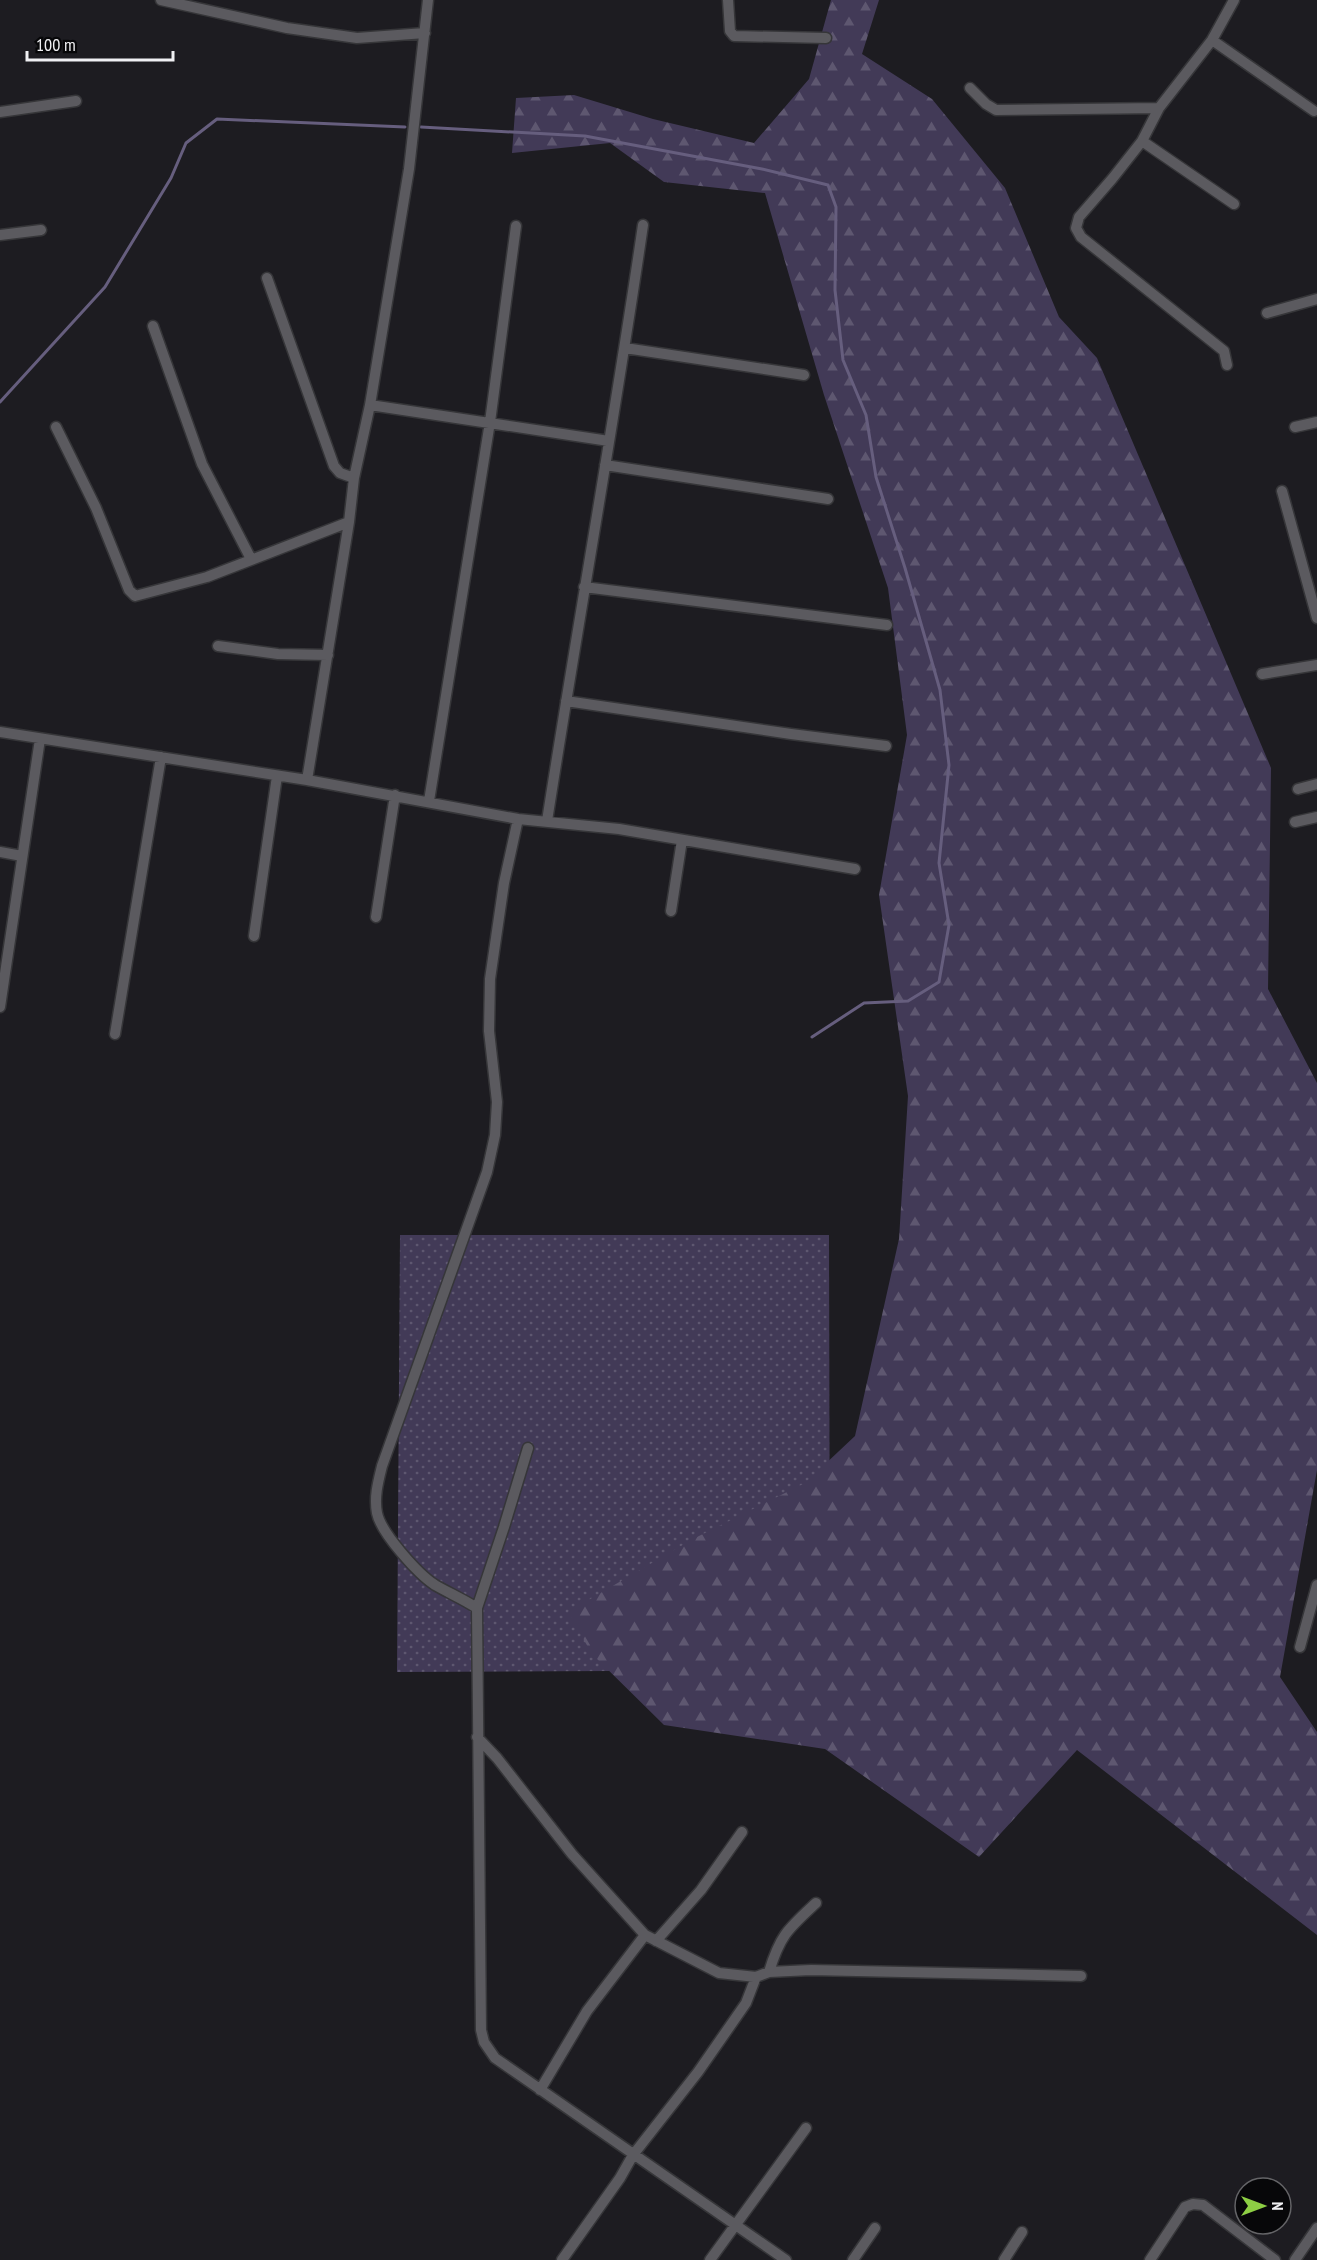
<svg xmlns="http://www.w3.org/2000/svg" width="1317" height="2260" font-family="'PT Sans Narrow',sans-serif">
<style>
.grass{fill:url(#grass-dots)}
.forest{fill:url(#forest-firs)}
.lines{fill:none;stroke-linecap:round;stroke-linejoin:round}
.stream{stroke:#665e7e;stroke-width:3}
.minor-casing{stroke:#363639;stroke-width:13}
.minor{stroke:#5b5a5f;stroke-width:10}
</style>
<defs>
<pattern id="grass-dots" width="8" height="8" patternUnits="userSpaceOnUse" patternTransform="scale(1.5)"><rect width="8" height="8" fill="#423a57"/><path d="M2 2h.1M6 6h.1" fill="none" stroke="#5e5770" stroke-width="1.8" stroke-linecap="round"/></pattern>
<pattern id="forest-firs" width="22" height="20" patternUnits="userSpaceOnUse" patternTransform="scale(1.5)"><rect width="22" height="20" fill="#423a57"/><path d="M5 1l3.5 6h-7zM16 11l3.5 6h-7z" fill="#5e5770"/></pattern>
</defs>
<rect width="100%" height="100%" fill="#1d1c21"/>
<path class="grass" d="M400 1235H829L830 1670 397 1672Z"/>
<path class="forest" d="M831 0H879L862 54 932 99 1005 188 1059 317 1097 358 1271 768 1268 989 1317 1083V1470L1280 1677 1317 1732V1935L1077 1750 979 1857 825 1749 664 1725 592 1654 568 1612 693 1539 805 1483 855 1436 899 1239 908 1096 879 895 907 735 888 588 824 395 765 193 664 182 610 143 512 153 516 98 574 95 653 119 754 143 809 79Z"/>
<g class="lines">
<path class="stream" d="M421 127 585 136 762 169 828 185 836 207 835 290 843 360 866 415 876 477 905 568 940 690 949 765 939 863 949 925 939 982 908 1001 864 1003 812 1037
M0 402 105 287 171 178 186 143 217 119 405 127"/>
<defs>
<path id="minor" d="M161 0 287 28 357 38 425 33
M728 0 730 31 734 36 826 38
M1212 40 1314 111
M970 88 986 104 996 110 1159 108
M0 112 76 101
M1142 141 1234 204
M0 235 41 230
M267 278 334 466 340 473 354 478
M1267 313 1317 299
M153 326 202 464 251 559
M625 348 804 375
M1227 365 1224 351 1081 237 1076 228 1079 217 1112 179 1142 141 1159 108 1212 40 1234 0
M370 405 609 441
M56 427 96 508 129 590 135 596 207 577 349 522
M1295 427 1317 422
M605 465 828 499
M1282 491 1317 618
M584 587 887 625
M218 646 278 654 328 655
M1262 674 1317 665
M566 701 791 734 886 746
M0 732 307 780 518 819 619 829 855 869
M307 780 349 522 354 478 370 405 409 169 428 0
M1298 789 1317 784
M429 801 490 422 516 226
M547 821C578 622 614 424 643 225
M1295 822 1317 817
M0 852 22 856
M671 911 682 840
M376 917 395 795
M254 936 277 776
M0 1007 40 739
M115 1034 161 757
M528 1448 504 1527 477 1608 481 2030 484 2042 495 2058 786 2260
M477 1608C463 1599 449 1593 435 1585 418 1574 381 1533 377 1513 374 1497 378 1482 382 1466L487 1172 495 1135 497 1102 489 1031 490 979 504 883 518 819
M1300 1647 1317 1585
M477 1737 497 1758 572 1854 645 1935
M656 1941 701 1890 742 1832
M769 1972C780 1935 788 1929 816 1903
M540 2090 587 2011 645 1935 719 1973 756 1977 769 1972 811 1970 1081 1976
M562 2260 620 2178 633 2155 698 2072 746 2003 756 1977
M710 2260 806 2128
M853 2260 875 2228
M1004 2260 1022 2232
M1150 2260 1185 2207 1193 2204 1203 2205 1275 2260
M1295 2260 1317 2228"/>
</defs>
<use href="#minor" class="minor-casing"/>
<use href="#minor" class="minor"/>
</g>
<g transform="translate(1263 2206) rotate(90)"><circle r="28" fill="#070709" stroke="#646467" stroke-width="1.5"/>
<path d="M0-4.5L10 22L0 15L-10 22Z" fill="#8dce44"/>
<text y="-9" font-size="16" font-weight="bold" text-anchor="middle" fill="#f0f0f3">N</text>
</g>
<path d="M27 51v9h146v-9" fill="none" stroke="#f0f0f3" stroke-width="3"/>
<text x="36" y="51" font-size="18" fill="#f0f0f3" stroke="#070709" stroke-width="4.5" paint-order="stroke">100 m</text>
</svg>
